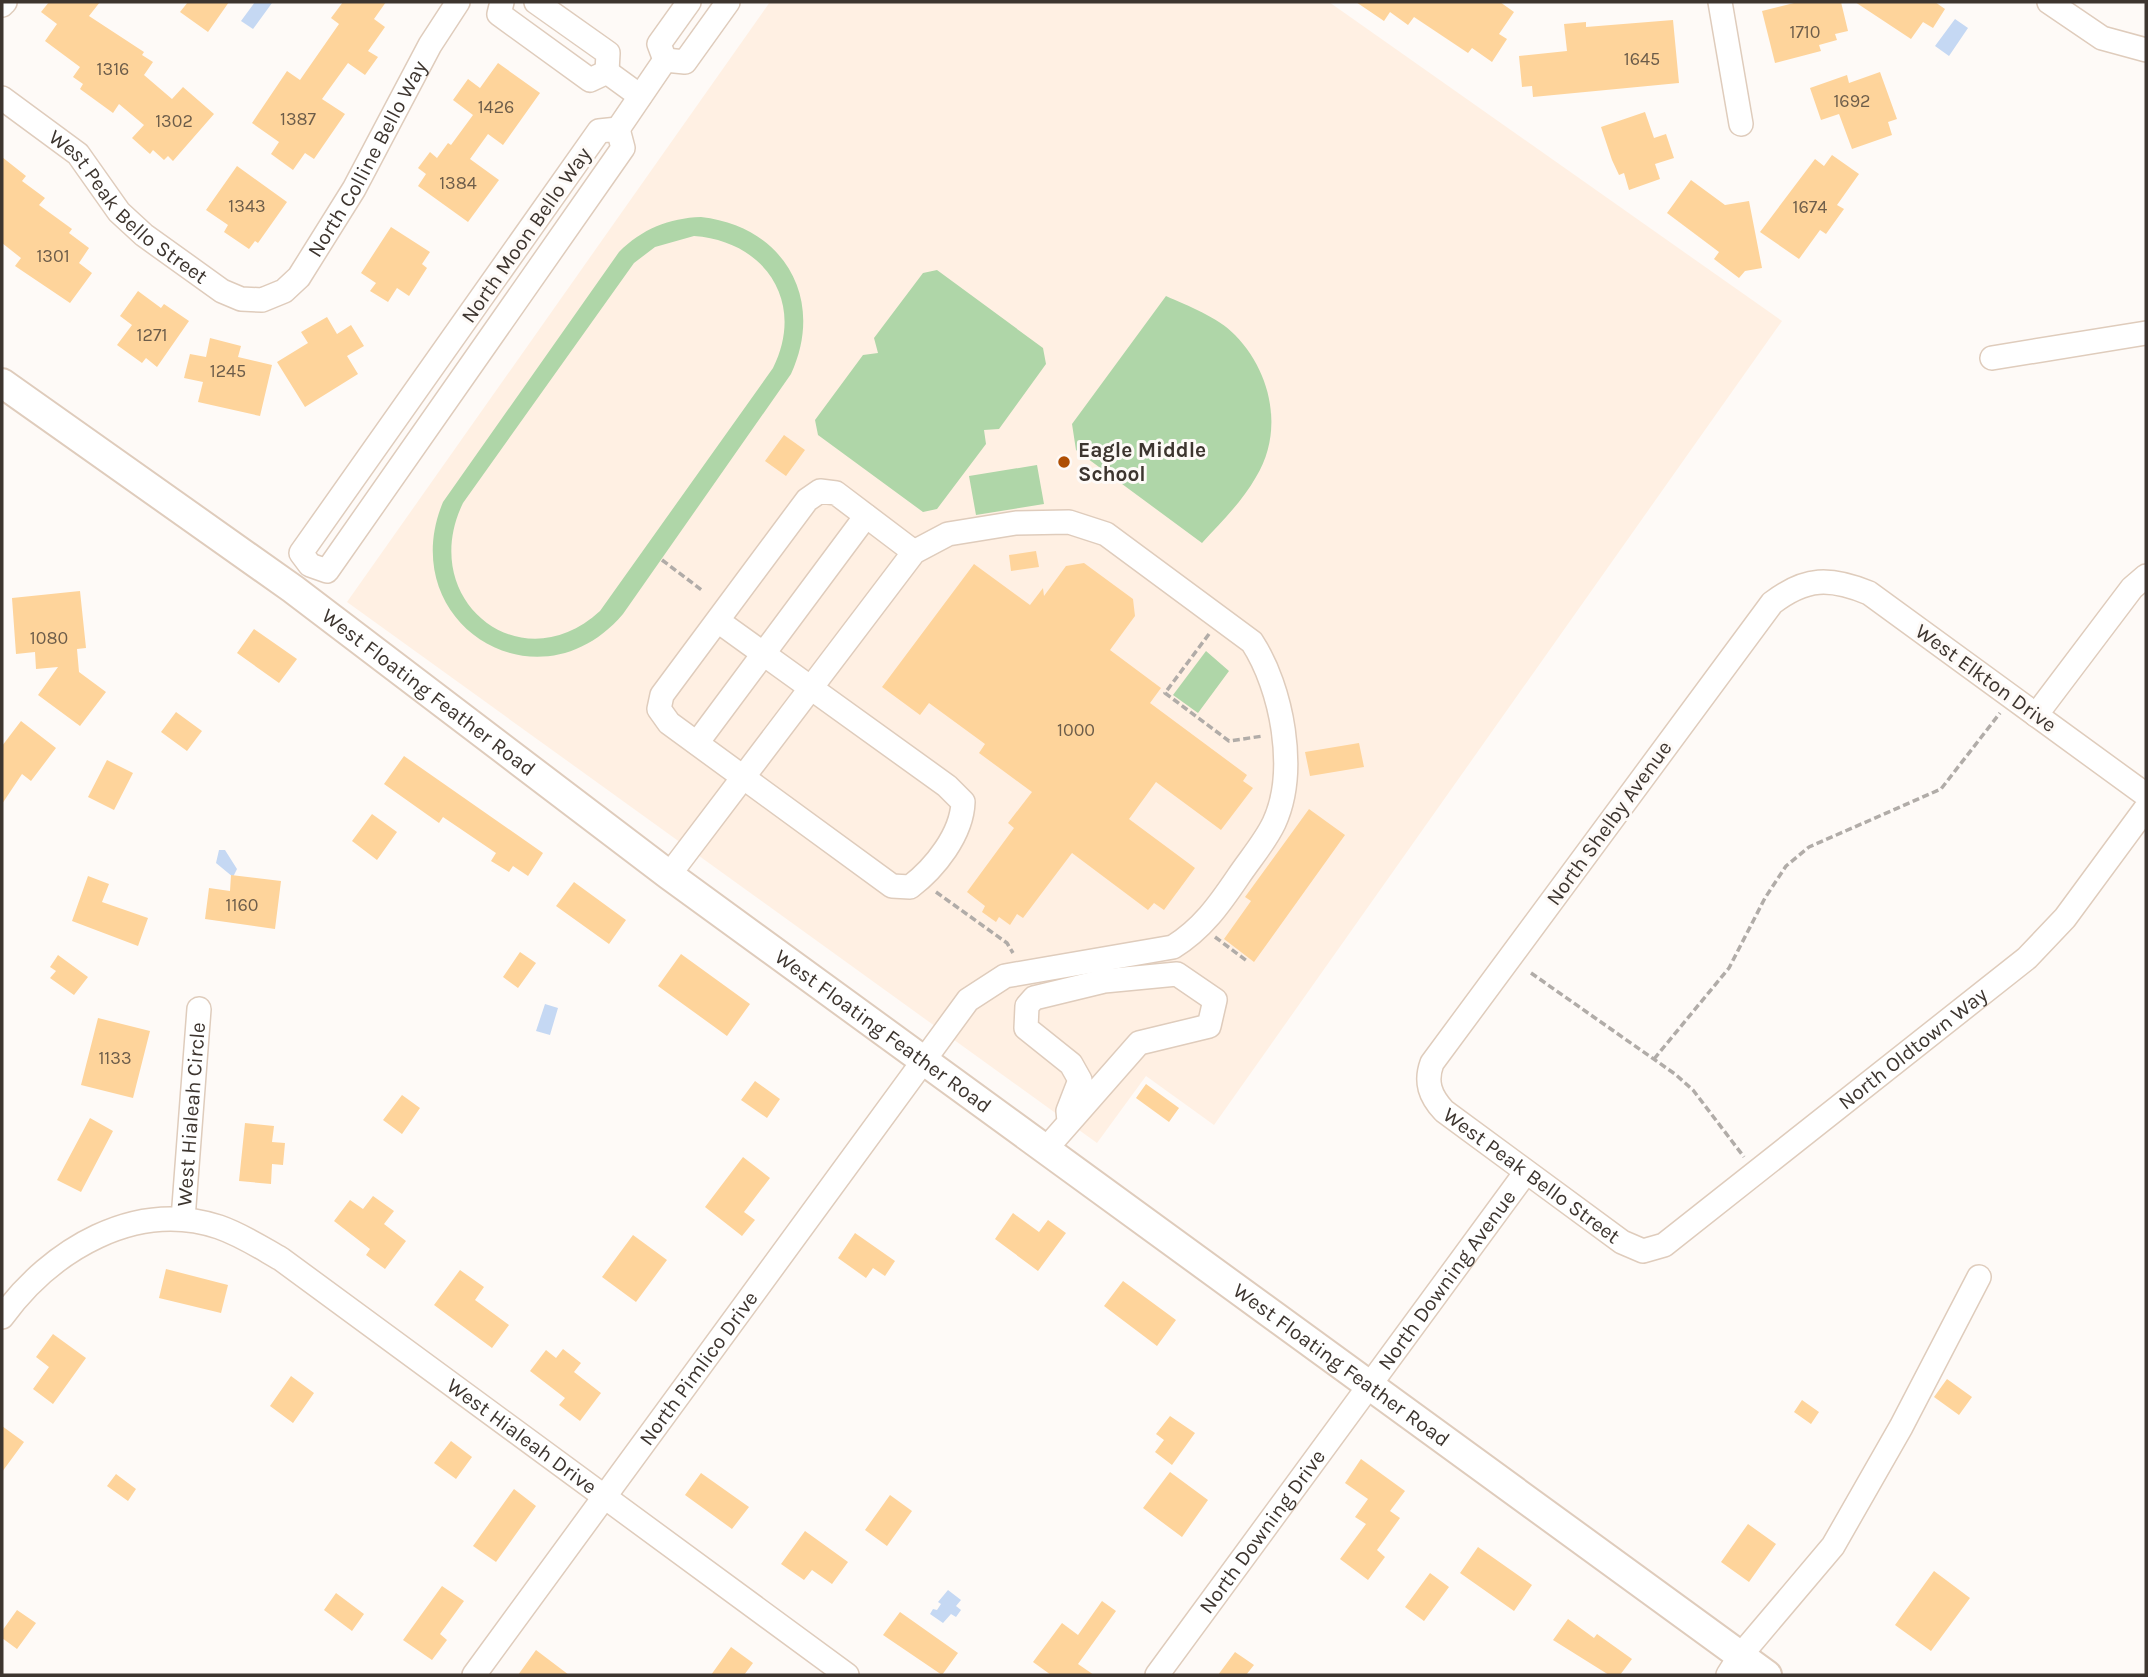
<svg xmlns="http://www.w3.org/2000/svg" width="2148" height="1677" font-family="Karla,sans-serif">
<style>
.built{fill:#fff0e3}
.green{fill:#afd6a8;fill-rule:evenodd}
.water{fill:#c5d8f3}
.building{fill:#fed49b}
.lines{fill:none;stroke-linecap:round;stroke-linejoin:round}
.minor-casing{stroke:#dfccbc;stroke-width:26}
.major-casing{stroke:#dfccbc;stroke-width:32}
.path{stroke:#b1aca8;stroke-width:3.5;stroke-dasharray:7 3.5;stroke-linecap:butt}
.minor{stroke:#fff;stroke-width:23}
.major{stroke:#fff;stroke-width:28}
.poi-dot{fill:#ae4e03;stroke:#fefaf7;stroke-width:2.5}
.labels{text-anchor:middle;stroke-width:6;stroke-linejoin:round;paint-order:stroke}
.number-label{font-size:18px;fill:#6d5d4a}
.street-label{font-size:21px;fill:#3d352f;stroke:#fefaf7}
.poi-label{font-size:21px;font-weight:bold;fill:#3d352f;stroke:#fefaf7;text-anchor:start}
</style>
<rect width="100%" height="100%" fill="#fefaf7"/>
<path class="built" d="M770 2H1329L1782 321 1214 1125 1146 1076 1097 1143 347 602Z"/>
<path class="green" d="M701 217C783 226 826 298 791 374L623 614C538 714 393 623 443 502L619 252C642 229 669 218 701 217ZM694 236C765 241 806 302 773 368L600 611C521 684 416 600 463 503L634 263 655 247Z
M937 270 1043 348 1046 364 999 429 984 430 986 444 937 509 923 512 818 435 815 420 863 355 878 353 874 338 923 273Z
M1166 296C1188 306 1218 317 1235 335 1272 373 1284 431 1256 477 1242 502 1221 522 1202 543L1076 450 1072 424Z
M1037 465 1044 504 976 515 969 476Z
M1206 651 1229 671 1198 713 1173 695Z"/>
<path class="water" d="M255 2 272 3 253 29 241 21Z
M1955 19 1968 28 1949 56 1935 46Z
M219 850H225L237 869 233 877 216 863Z
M545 1004 558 1008 550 1035 536 1031Z
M948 1590 961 1600 956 1606 961 1610 956 1617 951 1614 943 1623 930 1614 933 1609 937 1610 941 1604 938 1602Z"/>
<path class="building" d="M49 2H100L89 16 144 52 142 55 153 62 144 75 172 99 183 87 214 114 173 161 168 156 164 160 153 150 150 154 132 138 144 125 119 104 113 113 80 89 83 84 73 77 80 67 45 41 57 24 41 12Z
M188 2H229L208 32 180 12Z
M343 2H386L374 19 385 27 368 51 378 57 365 75 348 63 322 99 345 114 314 159 305 153 293 170 271 154 279 142 252 123 287 71 300 80 339 24 331 18Z
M1356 2H1500L1514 12 1499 34 1507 39 1492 62 1472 48 1468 53 1414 17 1408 25 1390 12 1384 21Z
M1798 2H1841L1848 31 1835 34 1837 40 1819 45 1821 51 1775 63 1762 11Z
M1855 2H1935L1945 9 1933 28 1923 22 1911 39Z
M1673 20 1679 83 1533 97 1532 86 1522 87 1519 56 1567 51 1564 24 1586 22V27Z
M498 63 540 93 503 145 488 134 470 159 499 180 468 222 418 186 426 174 418 168 430 152 437 158 448 143 451 145 473 115 453 100 468 79 480 88Z
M1880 72 1897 119 1888 122 1892 135 1852 149 1839 114 1821 120 1810 88 1847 75 1849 83Z
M1645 112 1654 138 1666 134 1674 158 1655 164 1660 179 1629 190 1624 173 1619 175 1612 160 1601 127Z
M1832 155 1859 174 1837 205 1844 209 1826 234 1820 230 1799 259 1760 232 1815 159 1824 166Z
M2 157 26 176 22 181 45 198 39 205 72 229 69 233 89 248 79 263 92 273 70 303 15 266 21 258 2 243Z
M237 166 287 202 258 243 255 241 249 249 224 232 228 225 206 210Z
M1691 180 1725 205 1749 201 1762 268 1745 271 1739 278 1714 259 1719 252 1667 213Z
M391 227 430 252 422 264 427 268 409 296 397 288 388 302 370 291 376 283 361 273Z
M138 291 161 308 164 304 189 321 157 367 146 358 142 363 117 345 132 325 120 316Z
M327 317 337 334 351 325 364 346 347 356 358 374 305 407 277 362 308 343 301 332Z
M210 338 241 346 238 357 272 365 260 416 198 402 203 382 184 378 190 354 206 357Z
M784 435 805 450 786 476 765 461Z
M1036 551 1039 567 1011 571 1009 555Z
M1084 563 1133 599 1135 616 1110 650 1161 688 1150 703 1247 775 1243 781 1253 788 1221 830 1156 782 1129 819 1195 868 1164 910 1154 903 1148 910 1072 853 1023 918 1017 914 1010 925 999 917 996 922 982 912 985 906 967 892 1014 828 1008 823 1032 792 979 753 985 744 929 703 920 715 882 687 974 564 1030 605 1043 588 1044 596 1066 566Z
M80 591 86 648 77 649 79 672 106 692 80 726 38 695 58 667 36 669 35 652 16 654 12 598Z
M254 629 297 659 279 683 237 653Z
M176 712 202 731 187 751 161 732Z
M21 721 56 748 31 781 22 774 2 804V746Z
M1359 743 1364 767 1310 776 1305 752Z
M404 756 543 853 528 876 513 866 509 872 491 861 496 853 443 817 439 823 384 784Z
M107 760 133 773 114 810 88 797Z
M1309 809 1345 835 1254 962 1224 939 1251 901 1245 897Z
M372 814 397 832 377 860 352 841Z
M231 875 281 881 275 929 205 919 209 888 230 891Z
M88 876 109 884 102 902 148 918 138 946 72 921Z
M574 882 626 920 609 944 556 906Z
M520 952 536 963 518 988 503 977Z
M681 954 750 1004 727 1036 658 986Z
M58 955 88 977 74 995 50 978 56 971 50 967Z
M98 1018 150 1031 133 1098 81 1085Z
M755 1081 780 1099 767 1118 741 1100Z
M1146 1084 1179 1108 1169 1122 1136 1098Z
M402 1095 420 1108 402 1134 383 1120Z
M90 1118 113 1131 81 1192 57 1180Z
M245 1123 274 1126 272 1142 285 1143 283 1165 272 1164 271 1184 239 1181Z
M743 1157 770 1178 744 1212 755 1220 742 1236 705 1207Z
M373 1196 394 1211 384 1224 406 1241 385 1269 366 1255 370 1249 334 1221 350 1200 363 1209Z
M1013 1213 1039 1232 1048 1220 1066 1233 1038 1271 995 1239Z
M855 1233 895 1261 885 1276 873 1268 866 1278 838 1258Z
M633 1235 667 1260 636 1302 602 1277Z
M166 1269 228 1285 221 1313 159 1298Z
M460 1270 484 1287 475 1300 509 1325 492 1348 434 1305Z
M1123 1281 1176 1320 1157 1346 1104 1306Z
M53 1334 86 1358 53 1404 33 1389 49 1367 36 1357Z
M563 1349 581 1363 574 1372 601 1393 580 1421 559 1405 565 1398 530 1371 546 1350 556 1358Z
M291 1376 314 1393 293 1423 270 1406Z
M1947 1379 1972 1397 1959 1415 1934 1397Z
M1802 1400 1819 1412 1811 1424 1794 1412Z
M1170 1416 1195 1433 1172 1465 1155 1452 1164 1440 1156 1434Z
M2 1426 24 1442 2 1472Z
M451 1441 472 1457 456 1479 434 1463Z
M1361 1459 1405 1491 1390 1511 1400 1518 1377 1550 1385 1557 1368 1580 1340 1559 1366 1524 1355 1517 1368 1499 1345 1483Z
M1170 1472 1208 1500 1182 1537 1143 1508Z
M701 1473 749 1507 732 1529 685 1495Z
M116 1474 136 1489 128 1501 107 1486Z
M514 1489 536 1506 496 1562 473 1546Z
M890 1495 912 1511 887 1546 865 1530Z
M1748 1524 1776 1544 1749 1582 1721 1562Z
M805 1531 848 1562 832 1584 812 1570 804 1580 781 1564Z
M1478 1547 1532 1585 1514 1611 1460 1573Z
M1934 1571 1970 1598 1931 1651 1895 1625Z
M1430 1573 1449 1587 1424 1621 1405 1607Z
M442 1586 464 1601 440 1634 447 1640 432 1660 403 1640Z
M336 1593 364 1614 352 1631 324 1610Z
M1102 1601 1116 1611 1078 1664 1094 1675H1051L1033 1662 1062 1623 1078 1635Z
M17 1610 36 1623 17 1649 2 1638V1631Z
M900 1612 958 1653 942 1675 883 1635Z
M1568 1619 1594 1638 1597 1634 1632 1659 1620 1675H1609L1553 1640Z
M731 1647 753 1663 744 1675H711Z
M536 1650 569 1675H518Z
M1235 1652 1254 1665 1246 1675H1218Z"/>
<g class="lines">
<defs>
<g id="minor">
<path d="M502 2 499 14 590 80 607 72"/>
<path d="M536 2 608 53 607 72"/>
<path d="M1720 2 1741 124"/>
<path d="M2049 2 2102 38 2146 50"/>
<path d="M2 5 5 2"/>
<path d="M665 60 685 62 728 2"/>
<path d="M665 60 659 44 689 2"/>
<path d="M607 72 640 96"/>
<path id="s1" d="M2 98 78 154 119 212 144 235 222 291 241 299 262 300 284 291 299 277 354 189 430 45 458 2"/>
<path d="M618 129 623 148 327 571 310 565 301 553 599 131Z"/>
<path d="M618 129 665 60"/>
<path d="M1992 358 2146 333"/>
<path d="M718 621 947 786 963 802C962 834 935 868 910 887L892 886 669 723 659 709 662 695 807 500 820 491 836 493 914 552"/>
<path d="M2036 715 2132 588 2146 576"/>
<path d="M697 743 866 516"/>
<path id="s2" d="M2146 795 1869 593C1830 577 1806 577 1772 603L1432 1063C1425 1082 1430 1096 1444 1111L1622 1242 1643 1251 1664 1245 2027 958 2065 918 2146 808"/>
<path d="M1045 1150 1139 1043 1209 1026 1215 1000 1177 974 1104 981 1034 998 1027 1006 1026 1028 1071 1064 1080 1080 1068 1111 1069 1121"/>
<path id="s3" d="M183 1219 199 1009"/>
<path id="s4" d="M2 1317C51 1250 135 1199 219 1227 242 1235 260 1247 281 1259L847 1675"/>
<path id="s5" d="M474 1675 968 1000 1005 976 1173 947C1202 929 1219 905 1238 877 1250 859 1265 842 1274 823 1298 771 1282 688 1252 642L1106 534 1069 522 1016 523 948 534 914 552 669 875"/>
<path id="s6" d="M1157 1675 1526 1172"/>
<path d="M1728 1675 1740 1656 1833 1546 1901 1427 1979 1277"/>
</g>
<g id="major">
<path id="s7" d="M2 383 293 589 669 875 1767 1675"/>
</g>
</defs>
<use href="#minor" class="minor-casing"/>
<use href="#major" class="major-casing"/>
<path class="path" d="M662 560 703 591
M1209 634 1165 693 1229 741 1263 736
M936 892 1007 943 1013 953
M1215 937 1247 961
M1531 973 1675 1074 1693 1090 1744 1157
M1654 1059 1729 968 1765 898 1786 866 1809 847 1941 789 2000 713"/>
<use href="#minor" class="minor"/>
<use href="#major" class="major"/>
</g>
<circle class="poi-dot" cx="1064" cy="462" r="7"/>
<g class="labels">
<g class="number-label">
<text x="1805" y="38">1710</text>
<text x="1642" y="65">1645</text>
<text x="113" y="75">1316</text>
<text x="1852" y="107">1692</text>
<text x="496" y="113">1426</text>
<text x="298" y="125">1387</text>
<text x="174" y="127">1302</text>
<text x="458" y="189">1384</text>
<text x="247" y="212">1343</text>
<text x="1810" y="213">1674</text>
<text x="53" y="262">1301</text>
<text x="152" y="341">1271</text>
<text x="228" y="377">1245</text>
<text x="49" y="644">1080</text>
<text x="1076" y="736">1000</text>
<text x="242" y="911">1160</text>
<text x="115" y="1064">1133</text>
</g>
<g class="street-label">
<text dy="7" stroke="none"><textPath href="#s1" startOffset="518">North Colline Bello Way</textPath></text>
<text dy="7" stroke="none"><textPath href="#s1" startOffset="168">West Peak Bello Street</textPath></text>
<text transform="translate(526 235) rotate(-55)" y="7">North Moon Bello Way</text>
<text transform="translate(1986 678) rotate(36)" y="7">West Elkton Drive</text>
<text dy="7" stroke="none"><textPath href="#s7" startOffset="527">West Floating Feather Road</textPath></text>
<text transform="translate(1609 823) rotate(-54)" y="7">North Shelby Avenue</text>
<text dy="7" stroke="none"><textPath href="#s7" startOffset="1094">West Floating Feather Road</textPath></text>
<text dy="7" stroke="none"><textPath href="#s2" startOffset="1654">North Oldtown Way</textPath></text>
<text dy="7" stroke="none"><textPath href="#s3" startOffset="105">West Hialeah Circle</textPath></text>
<text dy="7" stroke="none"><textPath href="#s2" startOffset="1180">West Peak Bello Street</textPath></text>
<text dy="7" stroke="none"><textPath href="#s6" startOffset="490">North Downing Avenue</textPath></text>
<text dy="7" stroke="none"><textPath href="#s7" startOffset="1661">West Floating Feather Road</textPath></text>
<text dy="7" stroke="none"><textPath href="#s5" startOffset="380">North Pimlico Drive</textPath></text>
<text dy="7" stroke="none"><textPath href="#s4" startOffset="620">West Hialeah Drive</textPath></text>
<text dy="7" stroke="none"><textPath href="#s6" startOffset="178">North Downing Drive</textPath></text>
</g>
<g class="poi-label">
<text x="1078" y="457">Eagle Middle<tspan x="1078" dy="24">School</tspan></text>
</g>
</g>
<rect width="2148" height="1677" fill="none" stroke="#3d352f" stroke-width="7"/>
</svg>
